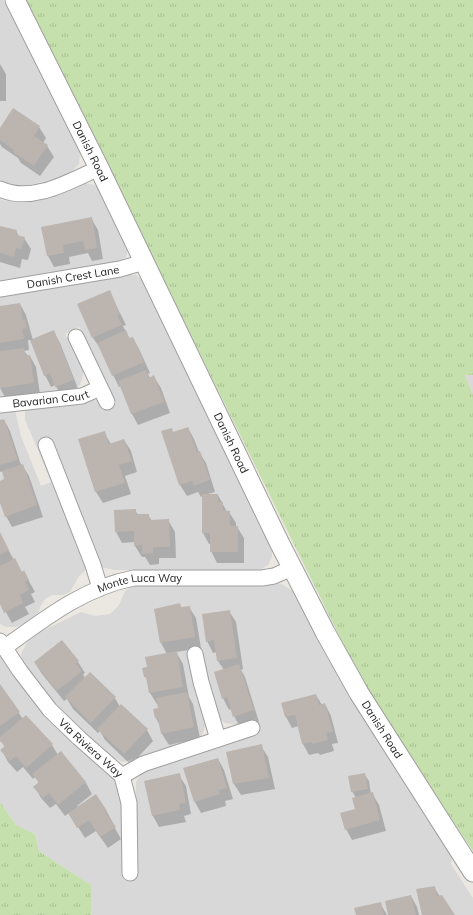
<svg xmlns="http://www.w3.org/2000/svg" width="473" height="915" font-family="Mulish,sans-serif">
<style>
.residential{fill:#d9d8d8}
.grass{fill:url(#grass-tufts)}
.shadow{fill:#0003}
.building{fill:#bbb4af}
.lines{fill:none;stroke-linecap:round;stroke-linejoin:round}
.minor-casing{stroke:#9f9f9f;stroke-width:17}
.tertiary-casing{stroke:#9f9f9f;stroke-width:21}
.minor{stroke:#fff;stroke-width:15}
.tertiary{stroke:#fff;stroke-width:19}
.labels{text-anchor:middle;stroke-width:4;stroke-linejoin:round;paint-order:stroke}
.street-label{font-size:11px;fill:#1b1b1b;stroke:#fff}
</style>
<defs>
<pattern id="grass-tufts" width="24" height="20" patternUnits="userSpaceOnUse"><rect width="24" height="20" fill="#c5e0ac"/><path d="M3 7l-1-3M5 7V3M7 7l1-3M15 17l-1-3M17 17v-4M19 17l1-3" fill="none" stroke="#a9c093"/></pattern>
</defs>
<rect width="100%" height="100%" fill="#ebe8e1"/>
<path class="residential" d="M0 0H3L76 143 80 153 79 164 69 174 34 184 18 186 5 184 0 180Z
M84 183 95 185 101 191 129 248 126 257 116 263 0 281V199L2 200 23 203 42 200Z
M126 275H136L146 283 272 545V557L268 565 260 570 249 572 115 570 100 567 49 438 39 442 89 567 79 576 70 592 63 595H53L46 598 41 605 38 613 25 623 16 627H6L0 624V412L15 410 21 436 41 486 51 482 30 431 28 428 25 419V409L114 398 79 327 65 334 83 367V375L80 385 69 391 4 399 0 396V296Z
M465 375H473V395Z
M270 583 282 584 299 595 452 852 451 864 473 898V915H91V885L39 851 35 834 16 825 0 802V653L23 687 51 720 107 770 117 784 121 795 123 814V879H135L136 782 141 774 145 769 258 732 255 719 237 725 225 723 219 718 210 689 200 648 187 650 196 691 206 721 205 727 202 735 192 741 123 762 114 758 95 741 74 725 38 684 23 663 21 654 27 642 38 633 81 612 95 616 110 614 119 605 125 591 134 585Z"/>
<path class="grass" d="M25 0H473V375H465L473 395V851L371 700Z
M0 802 16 825 35 834 39 851 91 885V915H0Z"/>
<path class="shadow" d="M0 64 6 74V101H0Z
M39 127 46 138 43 143 47 146 54 157 40 176 21 163 18 158 2 147 0 144V129Z
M91 218 98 230 103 259 92 261 88 253 69 257 70 264 54 267 48 256 42 228Z
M0 227 16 231 19 237 24 238 31 249 28 260 22 259 20 268 0 262Z
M109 291 126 325 123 326 126 332 130 339 133 338 139 349 150 373 148 374 150 378 154 377 161 388 170 413 138 425 132 414 121 386 119 387 100 348 93 338Z
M20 304 26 315 33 340 54 332 60 343 79 391 63 398 55 385 51 387 45 375 31 340H28L29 350 24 351 28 356H30L36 367 40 394 6 399 0 388V307Z
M4 420 10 431 21 465H22L29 476 43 517 12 527 6 516 0 500V482L6 480 3 471 0 472V421Z
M188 428 194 439 199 452 206 463 215 492 208 494 218 495 227 512H229L236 523V527H237L244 538V563H217L211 551V544H209L203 533V496L201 497 198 492 187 496 180 485 163 432 173 433Z
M104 432 111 444 124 440 131 451 137 472 125 476 131 494 103 503 96 492 79 440Z
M135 510 138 515H148L152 521 168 520 175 532 176 558H159V564L150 565 145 557H142L135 546V542L122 543 116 532Z
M0 535 14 560H15L22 573 24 572 35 592 31 594 35 602 25 607 29 614 12 623 0 602Z
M179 604 182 608 189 607 196 618 201 648 176 652 183 664 189 697 193 704 200 738 169 745 162 734 160 726 156 718 154 710 159 709 158 704H157L150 693 148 682 145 676 148 667 167 654 161 643Z
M229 611 236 622 243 669 241 670 245 677 259 722 240 727 234 716 231 709 229 710 223 698 224 670 218 661 217 652 213 653 207 641Z
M62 642 78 662 85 673 83 674 85 678 115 698 120 707 147 730 153 741 131 765 105 740 100 731 98 733 73 709 67 699 64 701 42 674 35 663Z
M0 686 23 719 26 716 52 745 58 755 61 752 86 783 92 794 77 806 78 807 95 796 107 812 113 823H112L121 839 108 848 96 831 85 838 69 813 65 816 56 804 50 808 41 798 35 787 39 783 35 777 33 779 23 767 17 772 8 762 2 750 5 747 1 741 0 742Z
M316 695 322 705 325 704 331 716 338 743 332 744 334 751 320 755 318 753 309 755 303 744 299 726 292 728 286 717 282 703Z
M261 746 268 757 275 789 241 795 234 784 227 753Z
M218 759 224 770 233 799 225 801 226 806 201 813 195 802Z
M364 774 369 781 371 794 372 793 379 805 386 831 352 840 346 829 356 809V798L352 791Z
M179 775 186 786 191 814 184 816 186 822 159 827 153 816 145 782Z
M434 887 440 897 453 915H423Z
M411 896 417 907 419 915H389Z
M380 903 387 915H357Z"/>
<path class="building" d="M13 108 40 126 34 136 48 145 34 166 13 152 14 150 0 140V128Z
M92 217 97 248 85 250 83 241 63 245 64 253 47 256 41 227Z
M0 226 17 230 16 235 25 237 21 249 16 248 14 257 0 253Z
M110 290 120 314 117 315 122 325 92 338 77 304Z
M20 303 23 320 25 319 27 328 22 329 24 339 0 343V306Z
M54 330 74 380 55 387 50 373 44 376 30 340Z
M126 330 129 338 133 337 144 362 112 376 97 343Z
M24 348 25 355H30L34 383 0 388V351Z
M146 370 149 378 154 375 164 402 131 414 118 381Z
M4 419 18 460 0 465V420Z
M188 427 197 452 200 451 210 480 194 486 192 481 179 485 161 431 172 428 173 432Z
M105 431 109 444 124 439 132 461 119 465 125 483 95 492 78 439Z
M23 464 37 505 5 517 0 503V481L4 479 2 471Z
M202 494H218V502H223V510L230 511V526H238V552H210V533H202Z
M136 509V514H149V520L169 519 170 547H153V553L142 554V545L134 546V531L115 532 114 510Z
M0 532 9 550 0 555Z
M15 558 22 572 24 570 29 580 25 582 29 590 20 595 23 603 4 613 0 604V566Z
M180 603 181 607 190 606 195 637 160 643 154 609Z
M230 610 237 658 217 661 214 640 206 642 202 614Z
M62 640 79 661 76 663 82 671 57 691 34 662Z
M177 651 183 687 149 693 146 677H144L142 668 147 667 145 657Z
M239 664 254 710 233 717 227 697 222 699 214 672Z
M90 672 116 697 91 723 65 697Z
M0 684 20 712 0 726Z
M187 692 194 727 161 734 158 718H155L153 709 158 708 156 698Z
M316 694 319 705 325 703 333 732 326 733 328 740 312 744V742L302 744 295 715 285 717 281 703Z
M121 704 148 729 124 754 97 729Z
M26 715 53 744 26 768 16 756 10 761 0 750 5 746 0 740V737Z
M262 744 269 778 233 784 226 752Z
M61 751 86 782 58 805 49 793 43 798 33 787 39 782 32 774Z
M218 758 227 788 219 790 220 794 194 802 183 768Z
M180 773 186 803 179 804 180 810 152 816 144 781Z
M365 773 368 789 351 792 348 776Z
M373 792 380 820 345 830 340 813 355 809 352 798Z
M96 794 107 811 105 812 116 827 100 837 89 820 77 828 68 813Z
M435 886 437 896 442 895 455 915H422L416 889Z
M411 895 416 915H388L385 901Z
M381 902 384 915H356L354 908Z"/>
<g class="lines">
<defs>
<g id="minor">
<path d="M0 189C32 204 70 181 99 168"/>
<path id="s1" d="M0 289 120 269 144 262"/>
<path d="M76 337 107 402"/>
<path id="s2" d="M0 405 82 396 100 388"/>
<path d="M46 445 93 565 100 588"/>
<path id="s3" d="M0 641 20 671 50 710 79 738 122 776 129 803 130 873"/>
<path id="s4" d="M4 648C44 619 85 587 134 578H262L274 576 292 568"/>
<path d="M195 654 201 682 218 739"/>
<path d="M122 776 143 764 252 728"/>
</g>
<g id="tertiary">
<path id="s5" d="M15 0 99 168 278 540 325 632 359 693 473 872"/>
</g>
</defs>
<use href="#minor" class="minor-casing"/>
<use href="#tertiary" class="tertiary-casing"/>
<use href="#minor" class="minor"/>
<use href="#tertiary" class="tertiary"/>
</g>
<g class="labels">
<g class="street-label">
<text dy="4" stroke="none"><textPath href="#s5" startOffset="169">Danish Road</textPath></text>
<text dy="4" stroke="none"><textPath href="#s1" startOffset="74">Danish Crest Lane</textPath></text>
<text dy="4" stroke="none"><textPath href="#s2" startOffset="51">Bavarian Court</textPath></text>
<text dy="4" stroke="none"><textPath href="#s5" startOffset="493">Danish Road</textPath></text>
<text dy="4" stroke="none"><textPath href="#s4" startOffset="154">Monte Luca Way</textPath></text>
<text dy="4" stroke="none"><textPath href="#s5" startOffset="817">Danish Road</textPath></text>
<text dy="4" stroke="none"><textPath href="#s3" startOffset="141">Via Riviera Way</textPath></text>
</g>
</g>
</svg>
